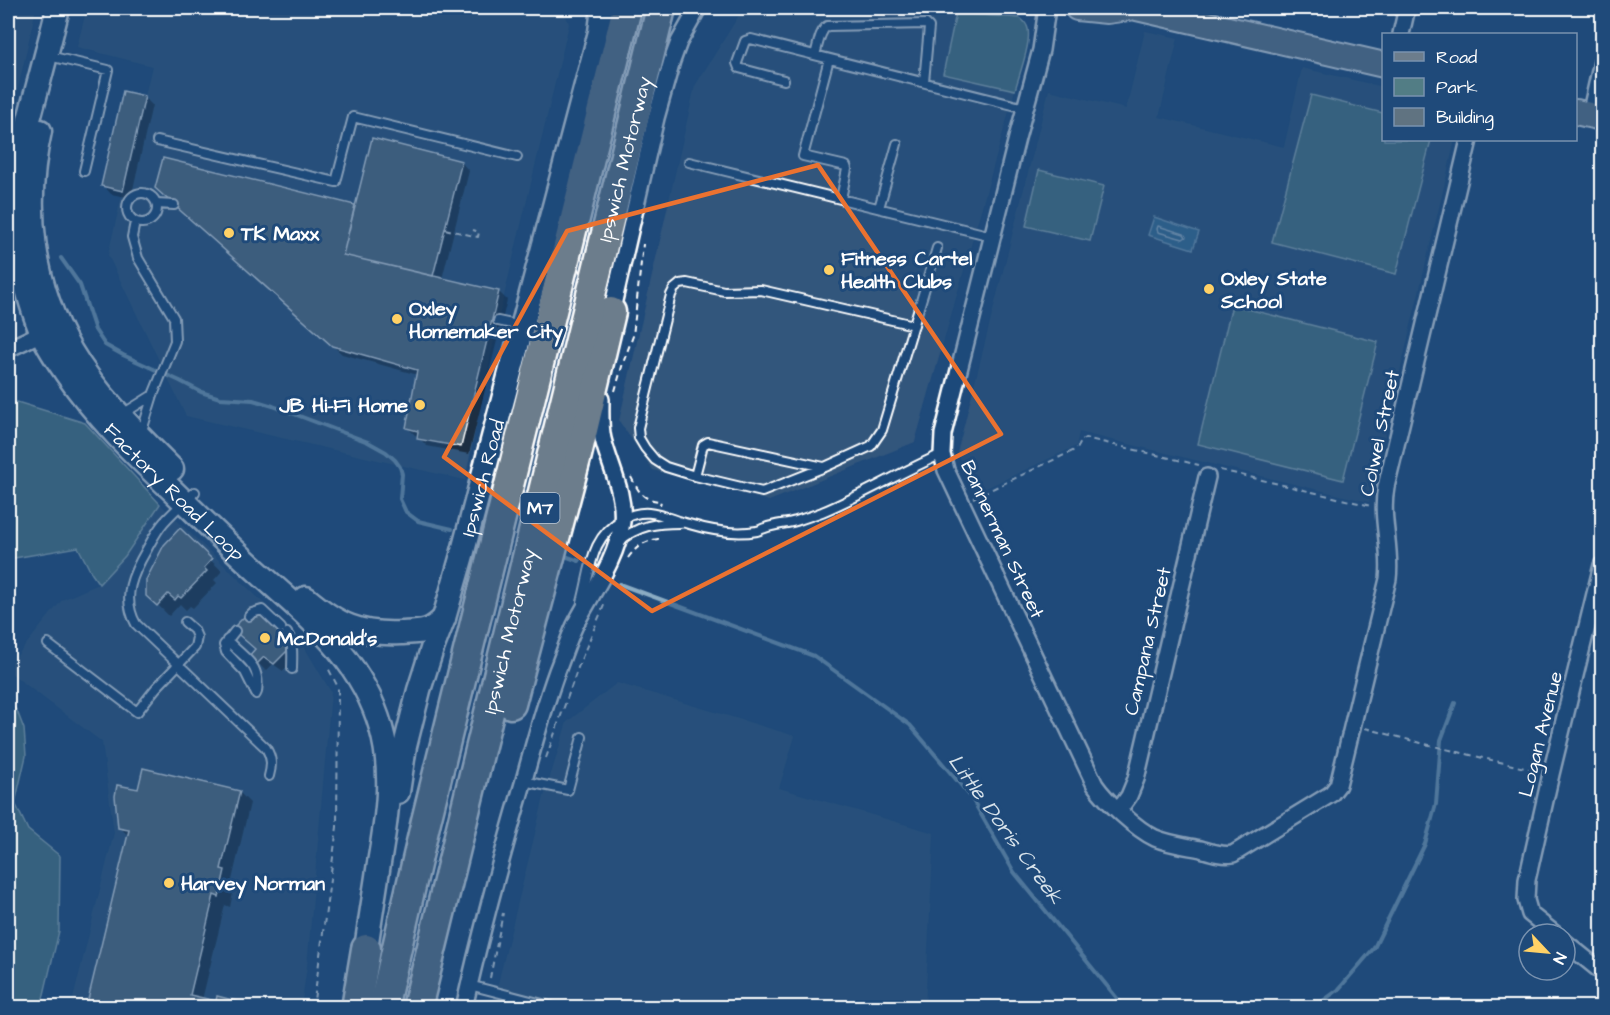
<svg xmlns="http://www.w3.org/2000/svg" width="1610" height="1015" font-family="'Architects Daughter',sans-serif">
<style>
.built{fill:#32567c}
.green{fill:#527d85;stroke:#a8bec2;stroke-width:1.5}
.water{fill:#3e759b;stroke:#8bacc3;stroke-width:1.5}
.shadow{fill:#0007}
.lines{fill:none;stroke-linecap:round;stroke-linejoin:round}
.shore{stroke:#b2c8d7;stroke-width:1.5}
.stream{stroke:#8bacc3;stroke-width:4}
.building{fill:#607381;stroke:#fff;stroke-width:1.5}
.lane-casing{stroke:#fff;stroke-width:12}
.street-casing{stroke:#fff;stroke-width:20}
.secondary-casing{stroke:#fff;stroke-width:27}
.primary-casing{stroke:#fff;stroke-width:28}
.highway-casing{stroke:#fff;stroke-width:33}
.path{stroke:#fff;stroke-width:2;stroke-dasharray:6 4.5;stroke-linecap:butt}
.lane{stroke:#1f4a7a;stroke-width:8}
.street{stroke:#1f4a7a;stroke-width:15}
.secondary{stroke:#1f4a7a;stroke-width:22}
.primary{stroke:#6c7d8c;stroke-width:24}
.highway{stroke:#6c7d8c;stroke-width:28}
.marked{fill:none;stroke:#eb7230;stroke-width:4.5;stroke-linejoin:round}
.poi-dot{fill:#ffd166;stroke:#1f4a7a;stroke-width:2}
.labels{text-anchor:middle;stroke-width:6;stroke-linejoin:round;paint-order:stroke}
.shield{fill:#1f4a7a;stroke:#bcc9d7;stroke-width:1.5}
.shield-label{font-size:18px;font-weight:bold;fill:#fff}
.street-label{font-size:20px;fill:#fff;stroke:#1f4a7a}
.poi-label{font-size:20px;font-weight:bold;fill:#fff;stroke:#1f4a7a;text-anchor:start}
.water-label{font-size:21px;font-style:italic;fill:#d8e3eb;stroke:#1f4a7a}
</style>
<rect width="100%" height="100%" fill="#1f4a7a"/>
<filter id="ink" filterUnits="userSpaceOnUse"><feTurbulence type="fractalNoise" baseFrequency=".0167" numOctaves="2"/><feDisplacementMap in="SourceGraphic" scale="12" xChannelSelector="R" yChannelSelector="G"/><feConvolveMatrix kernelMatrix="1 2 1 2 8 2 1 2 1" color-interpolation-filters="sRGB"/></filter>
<g filter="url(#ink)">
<path class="built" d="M8 8H36L17 93 8 91Z
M87 8H563L569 24 498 321 465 480 186 416 108 255 152 66 77 47Z
M743 9 956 13 943 74 1015 90 915 442 769 501 653 470 619 421 695 86Z
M1145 31 1178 38 1159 117 1284 147 1302 68 1383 87 1384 140H1455L1369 502 1079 432 1076 446 975 493 957 453 1049 90 1126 109Z
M160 504 297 635 331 692 307 966 301 1007H71L114 833 102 742 8 671V667L62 600 99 584 125 556Z
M617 683 795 736 779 788 934 833 925 1007 492 1008 544 797 567 722Z"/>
<path class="green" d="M956 13 1020 18C1024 21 1027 24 1028 29 1031 44 1019 75 1015 90L943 74Z
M1311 95 1383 113 1384 140H1431L1396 274 1272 242Z
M1039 170 1104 186 1090 241 1026 226Z
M1232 305 1378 342 1343 480 1198 444Z
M17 402 85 423 160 504 125 556 99 584 92 574 78 547 8 559V406Z
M8 701 17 711 24 729 26 756 15 803 28 830 60 856 59 931 41 1007H8Z"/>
<path class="water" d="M1154 217 1199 232 1193 249 1148 235Z"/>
<path class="shadow" d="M144 97 152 105 131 198 111 194 103 185Z
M164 160 356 207 461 162 469 171 442 279 499 292 507 300 469 454 427 446 419 438V436L415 435 407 427 418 375 342 354 165 196Z
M180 531 222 571 214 580 217 583 193 608 190 606 186 610 180 604 169 616 148 595Z
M252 622 284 627 296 639 291 645 294 660 283 671 273 664 266 671 251 656 257 650Z
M139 791 239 792 250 803 232 880 235 883 230 907 225 905 202 1000 248 1005 250 1008H87L129 836 119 827Z"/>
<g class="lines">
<path class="shore" d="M1158 226 1184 234 1186 237 1183 239 1158 232 1157 229Z"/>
<path class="stream" d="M61 258 80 285 95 330 105 345 123 355 180 381 201 392 220 398 253 400 273 406 368 442 386 452 395 460 400 467 402 474 400 499 406 512 418 521 452 529
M562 555 579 561
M619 584 814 656 910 725 971 797 1014 872 1125 1008
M1216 1008 1219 1006 1223 1008
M1313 1008 1338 990 1374 948 1425 844 1436 804 1441 740 1455 703"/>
</g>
<path class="building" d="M123 91 145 96 123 191 101 186Z
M372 138 462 161 433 276 343 255Z
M163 158 355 205 343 255 499 291 461 447 417 439 418 431 406 428 417 370 332 346 155 188Z
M180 528 212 559 204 568 207 571 181 598 178 596 175 600 168 594 157 606 146 596V580L164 545Z
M260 612 279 630 284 625 289 630 284 636 289 640 285 644 287 647V651L274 664 264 657 257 664 249 656 255 649 232 629 247 614 252 620Z
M143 768 240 791 221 869 225 870 219 897 214 895 190 995 216 1001 217 996 248 1004V1008H86L129 830 118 828 115 796 117 785 138 789Z"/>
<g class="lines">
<defs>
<path id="lane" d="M815 55C818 46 819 32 827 26L926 24 929 27 924 82
M49 56 108 70 84 171
M829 59 803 156 846 166 847 169 841 199
M784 80 739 68 737 63 745 41 751 39 1025 108
M157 141 336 182 353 117 517 157
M689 162 992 236
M127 208a15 15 0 1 1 30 0a15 15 0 1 1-30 0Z
M157 204 174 205
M879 208 897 144
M135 222 132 237 138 258 174 318 175 341 153 395 141 434
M498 321 521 326
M914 325 761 290 724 291 687 283 680 284 674 289 671 295 638 428 639 438 645 448 655 460 666 467 695 476 762 492 825 467 871 446 882 430 937 248
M121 415 153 395
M695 476 703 445 708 442 824 467
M195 492C184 502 174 511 164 522 157 530 152 540 147 549 133 573 121 597 136 624L266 748C272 758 272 765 269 776
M619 542C637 525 657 523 680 523
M582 602C591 569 590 537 623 519 648 505 665 518 689 524 709 530 735 535 757 531 761 530 761 529 765 528 775 524 786 524 796 521 805 518 814 515 822 512 863 495 901 472 942 454
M249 616 252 613 262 610 281 628
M235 631 224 645 226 652 245 672 256 694
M287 633C294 643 292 657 292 669
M227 640C244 659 261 663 257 692
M48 644 137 712 156 688 195 647 197 637 194 630 185 622
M523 781 568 790 582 737
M469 985 558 1008"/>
<path id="street" d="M1047 8 1041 50 1017 138 943 434 942 454 946 470 1095 785C1106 801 1136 829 1155 838 1169 844 1186 846 1201 849 1211 852 1222 856 1233 854L1331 794 1338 785 1388 579C1392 549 1380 518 1386 487L1469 140
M1401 34 1407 8
M1590 115 1602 62
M610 318 656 118 672 61 679 42 698 8
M8 349 48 330
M1119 810 1129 796 1136 779 1207 477
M1555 934 1530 914 1526 900 1527 880 1551 774 1602 565
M1565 942 1602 972
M464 1008C481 931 502 855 524 780 534 743 544 707 557 671 563 656 568 640 575 625 592 592 617 560 622 522 625 493 610 467 603 439 600 426 601 412 601 399"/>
<g id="secondary">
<path id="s1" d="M58 8C50 41 41 74 32 108 25 135 16 164 14 193 13 220 16 247 23 274 28 293 33 313 41 331 47 346 57 360 66 373 96 417 133 453 172 490 200 517 229 546 258 572 310 619 361 658 381 728 394 773 387 817 379 863 375 891 370 920 366 949"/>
<path d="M40 131C23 206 32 284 71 351 97 395 136 433 172 469"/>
<path d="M306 598C338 625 359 635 401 633 421 632 430 633 444 618"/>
<path id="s2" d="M398 792 405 746 419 690 432 649 444 618 462 555 600 32 603 8"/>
</g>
<path id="primary" d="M1077 8 1107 11 1129 8
M1137 8 1384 65
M1576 112 1602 118"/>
<g id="highway">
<path d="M511 704 577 455 611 312"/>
<path d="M356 1008 366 949"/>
<path d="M383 1008 426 821 627 8"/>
<path id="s3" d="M417 1008 661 8"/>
</g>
</defs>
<use href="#lane" class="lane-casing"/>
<use href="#street" class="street-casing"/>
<use href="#secondary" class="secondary-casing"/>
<use href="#primary" class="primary-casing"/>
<use href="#highway" class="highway-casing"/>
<path class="path" d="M445 229 478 237 479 232 473 230
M615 391 623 363 633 336 643 244
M1220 470 1371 506
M631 477C639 492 642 500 661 501L660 505
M973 498 1077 449 1082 440 1085 438 1199 465
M628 558C636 547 644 541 658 539V535
M1365 728 1421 743 1537 771
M546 758 580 662 605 603
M490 978 503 913
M313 1008 337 827 338 692V687L327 666
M483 1008 485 999"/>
<use href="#lane" class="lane"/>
<use href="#street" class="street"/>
<use href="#secondary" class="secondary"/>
<use href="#primary" class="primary"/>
<use href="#highway" class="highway"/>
</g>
</g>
<path d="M0 0H1610V1015H0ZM818 165 1001 434 652 611 444 457 567 231Z" fill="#1f4a7a" fill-opacity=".55" fill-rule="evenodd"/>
<path class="marked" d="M818 165 1001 434 652 611 444 457 567 231Z"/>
<g class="poi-dot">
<circle cx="229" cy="233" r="6"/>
<circle cx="829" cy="270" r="6"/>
<circle cx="1209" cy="289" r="6"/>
<circle cx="397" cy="319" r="6"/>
<circle cx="420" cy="405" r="6"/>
<circle cx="265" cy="638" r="6"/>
<circle cx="169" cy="883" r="6"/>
</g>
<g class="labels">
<rect class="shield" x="520.5" y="493" width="39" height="30" rx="4.5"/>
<g class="shield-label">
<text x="540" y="514">M7</text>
</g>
<g class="street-label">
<text dy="7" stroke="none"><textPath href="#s3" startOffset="874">Ipswich Motorway</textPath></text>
<text transform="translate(1379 433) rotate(-78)" y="7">Colwel Street</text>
<text dy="7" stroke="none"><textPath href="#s2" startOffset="326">Ipswich Road</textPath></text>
<text dy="7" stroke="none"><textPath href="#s1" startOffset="542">Factory Road Loop</textPath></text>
<text transform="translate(1003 539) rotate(65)" y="7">Bannerman Street</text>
<text dy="7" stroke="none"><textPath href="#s3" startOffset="388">Ipswich Motorway</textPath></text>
<text transform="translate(1147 641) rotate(-77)" y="7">Campana Street</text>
<text transform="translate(1540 734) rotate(-76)" y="7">Logan Avenue</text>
</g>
<g class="poi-label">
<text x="241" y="240">TK Maxx</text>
<text x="841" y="265">Fitness Cartel<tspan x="841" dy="23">Health Clubs</tspan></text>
<text x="1221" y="285">Oxley State<tspan x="1221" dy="23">School</tspan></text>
<text x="409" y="315">Oxley<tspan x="409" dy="23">Homemaker City</tspan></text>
<text x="408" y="412" text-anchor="end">JB Hi-Fi Home</text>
<text x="277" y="645">McDonald's</text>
<text x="181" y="890">Harvey Norman</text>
</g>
<g class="water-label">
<text transform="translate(1006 829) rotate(54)" y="7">Little Doris Creek</text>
</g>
</g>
<rect width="1610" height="1015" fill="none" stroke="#1f4a7a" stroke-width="30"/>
<rect x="15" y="15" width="1580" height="985" fill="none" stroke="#fff" stroke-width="2" filter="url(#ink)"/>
<rect x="1382" y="33" width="195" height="108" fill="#1f4a7a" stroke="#7992af" stroke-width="1.5"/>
<rect x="1394" y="52" width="30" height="9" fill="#6c7d8c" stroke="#7992af" stroke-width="1.5"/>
<text x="1436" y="63" font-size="18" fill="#ffffff">Road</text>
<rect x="1394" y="78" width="30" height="18" fill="#527d85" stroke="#7992af" stroke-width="1.5"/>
<text x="1436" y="93" font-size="18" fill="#ffffff">Park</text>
<rect x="1394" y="108" width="30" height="18" fill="#607381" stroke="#7992af" stroke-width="1.5"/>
<text x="1436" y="123" font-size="18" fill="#ffffff">Building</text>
<g transform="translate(1547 952) rotate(116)"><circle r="28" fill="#1f4a7a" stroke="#7992af" stroke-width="1.5"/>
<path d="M0-4.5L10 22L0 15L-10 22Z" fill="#ffd166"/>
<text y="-9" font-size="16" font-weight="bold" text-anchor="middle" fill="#ffffff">N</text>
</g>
</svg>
